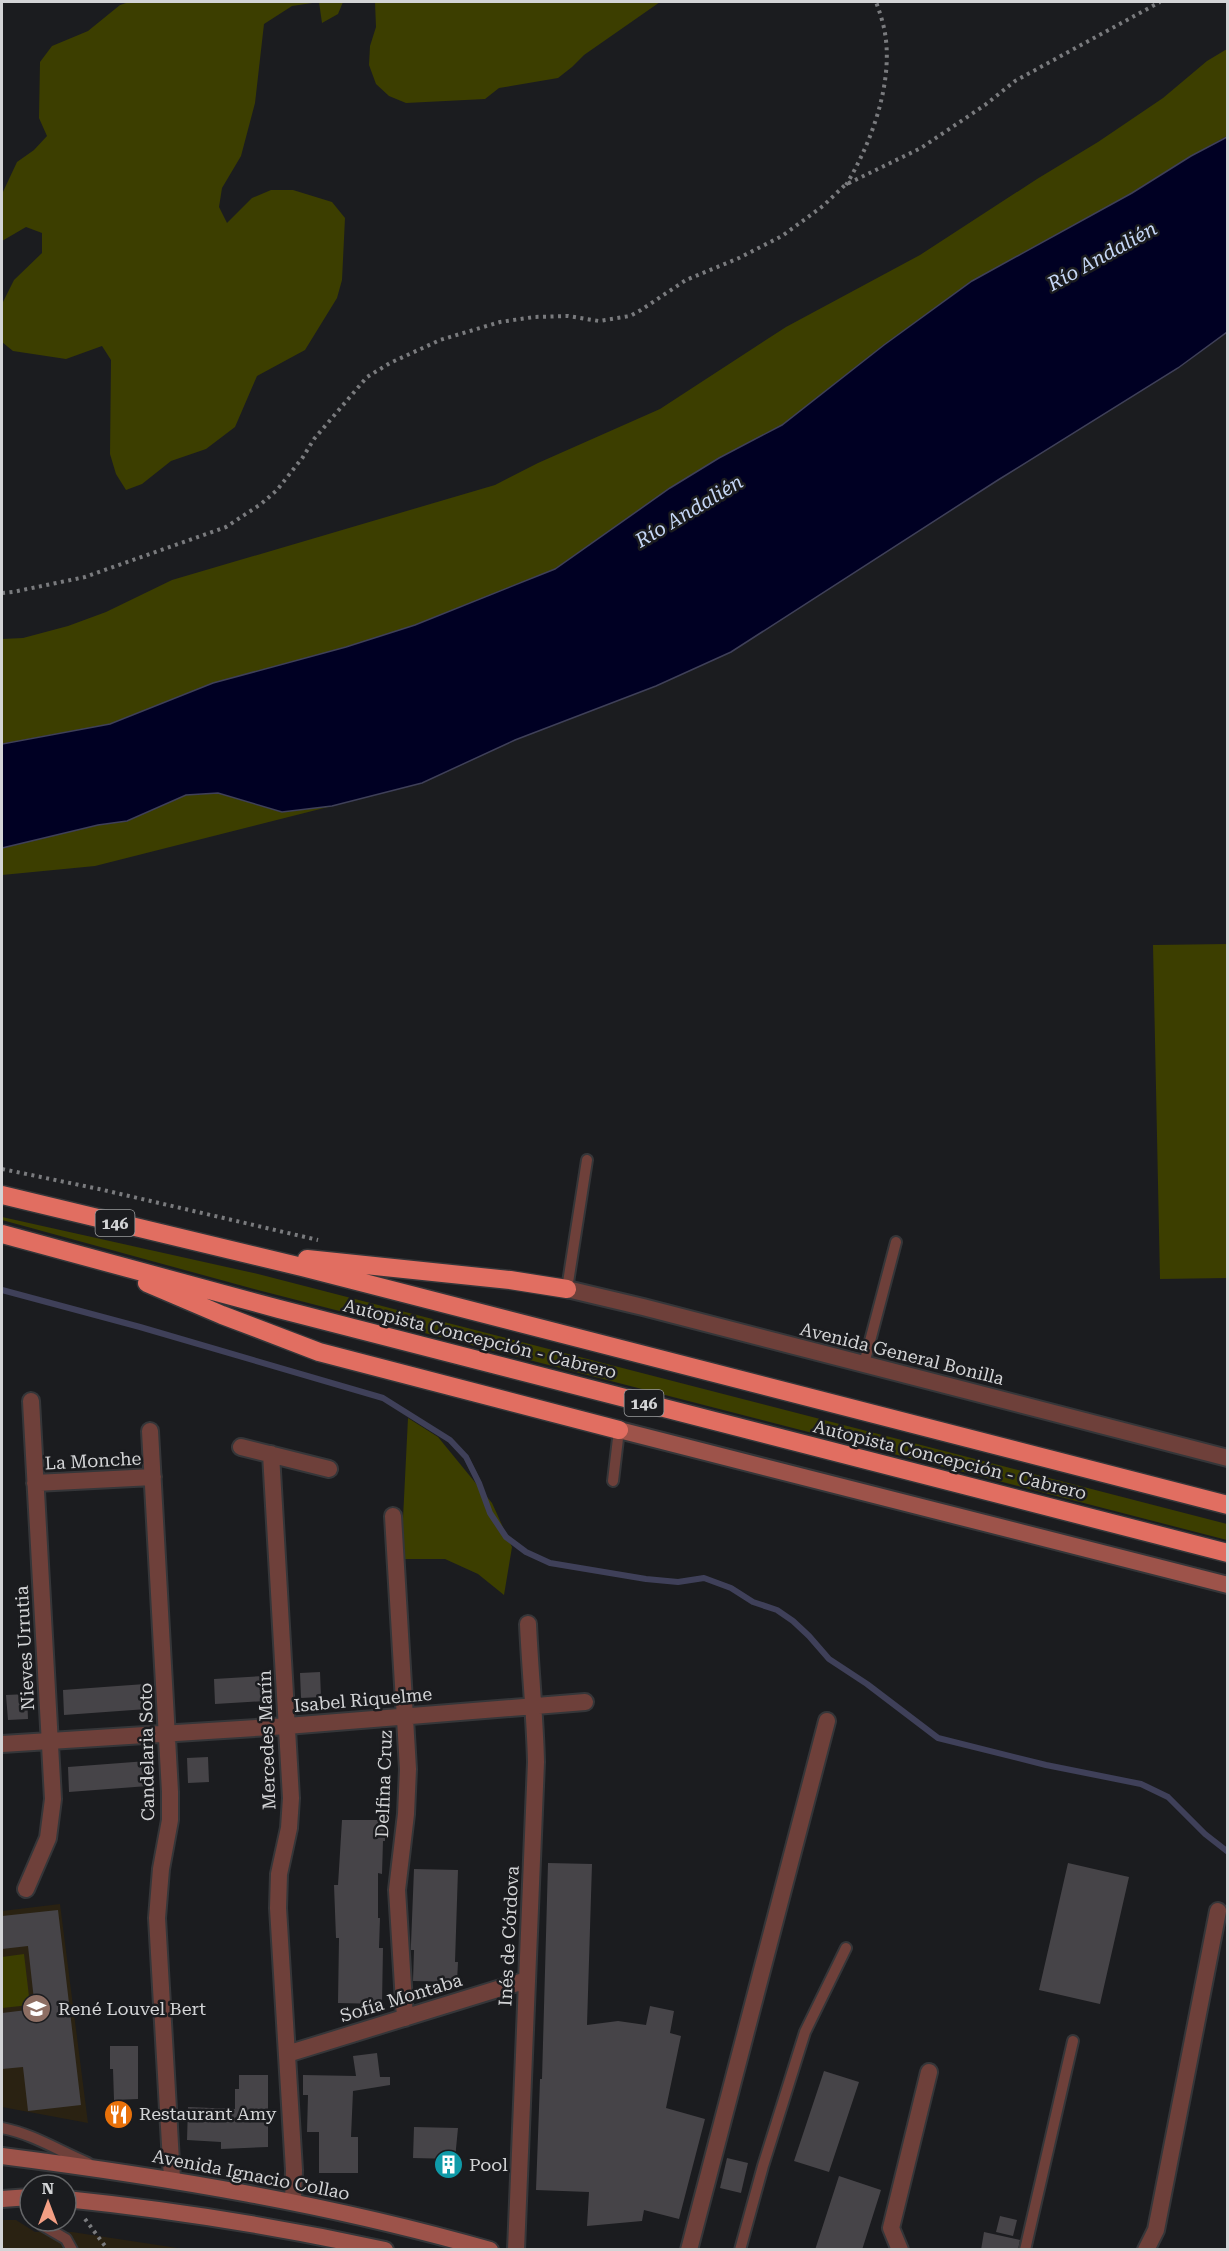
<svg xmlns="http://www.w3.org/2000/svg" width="1229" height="2251" font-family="'Roboto Serif',serif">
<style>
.education{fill:#2a2212}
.green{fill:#3c3e00}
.water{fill:#000023;stroke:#3f4059;stroke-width:1.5}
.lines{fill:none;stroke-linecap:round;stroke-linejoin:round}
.stream{stroke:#3f4059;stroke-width:6}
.building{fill:#464448}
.service-casing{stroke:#353639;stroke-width:14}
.minor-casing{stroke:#353639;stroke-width:20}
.tertiary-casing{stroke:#353639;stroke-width:20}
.secondary-casing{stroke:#353639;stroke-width:20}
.motorway-casing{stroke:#353639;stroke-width:21}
.path{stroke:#7a7b7e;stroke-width:4;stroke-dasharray:3 4.5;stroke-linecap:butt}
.service{stroke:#6e403a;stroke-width:10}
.minor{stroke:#6e403a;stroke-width:16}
.tertiary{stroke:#6e403a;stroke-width:16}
.secondary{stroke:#9d534a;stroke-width:16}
.motorway{stroke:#e16e61;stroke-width:18}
.labels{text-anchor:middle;stroke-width:5;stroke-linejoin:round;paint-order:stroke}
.shield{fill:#1b1c1f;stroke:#9c9d9f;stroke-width:1.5}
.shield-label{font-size:16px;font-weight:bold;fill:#d3d4d6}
.street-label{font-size:18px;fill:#d3d4d6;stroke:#1b1c1f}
.poi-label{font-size:18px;fill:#d3d4d6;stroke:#1b1c1f;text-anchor:start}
.water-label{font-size:20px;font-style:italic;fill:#c6d7f6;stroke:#1b1c1f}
</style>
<rect width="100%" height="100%" fill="#1b1c1f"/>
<path class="education" d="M60 1904 88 2123 2 2107V1911Z
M2 2220H16L35 2232H72L184 2249 2 2250Z"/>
<path class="green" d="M129 2H343L338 14 322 23 319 2 292 6 264 24 255 103 241 156 222 188 219 207 227 223 252 198 271 190H293L332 202 345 218 342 280 337 298 305 350 257 376 235 427 206 449 171 461 142 484 126 490 116 474 110 454 111 360 102 346 66 359 13 351 2 342 3 302 14 280 42 253V233L26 227 2 241V194L17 162 34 150 47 136 39 118 40 62 52 46 88 31 120 5Z
M375 2H660L584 55 572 67 558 78 499 88 485 99 406 103 389 96 376 84 369 65 370 46 376 27Z
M1227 49V136L1191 156 1132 193 972 281 884 345 782 425 719 458 670 488 555 569 415 625 346 647 213 683 110 724 2 744V639L23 638 68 626 106 612 172 580 495 485 538 463 660 409 786 327 920 255 1037 179 1098 142 1163 98 1207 61Z
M218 793 282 812 332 806 95 866 2 875V848L98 825 127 821 186 795Z
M1227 944V1278L1160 1279 1153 945Z
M2 1217 258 1274 1227 1524V1540L254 1289 2 1220Z
M408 1418 438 1437 492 1503 512 1547 504 1595 478 1574 445 1559H401Z
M24 1954 30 2005 2 2008V1957Z"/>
<path class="water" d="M1227 137V332L1178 368 998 480 731 652 656 686 515 740 422 783 332 806 282 812 218 793 186 795 127 821 98 825 2 848V744L110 724 213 683 346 647 415 625 555 569 670 488 719 458 782 425 884 345 972 281 1132 193 1191 156Z"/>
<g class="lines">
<path class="stream" d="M2 1290 140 1327 383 1398 450 1440 466 1457 479 1483 490 1513 506 1537 526 1552 550 1563 646 1579 678 1582 704 1578 731 1588 753 1602 777 1610 793 1621 809 1636 829 1659 867 1684 938 1738 1046 1765 1141 1784 1168 1797 1205 1834 1228 1852"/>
</g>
<path class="building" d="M320 1672 321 1697 301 1698 300 1673Z
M264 1676 265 1701 215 1704 214 1679Z
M145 1684 147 1709 64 1715 63 1690Z
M27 1694 28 1719 8 1720 6 1695Z
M208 1757 209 1782 188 1783 187 1758Z
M147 1761 148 1786 69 1792 68 1767Z
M342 1820H386L385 1841H383L382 1874 378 1873V1918H380L379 1948H383L382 2004 338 2003 339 1938H336L334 1885H338Z
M548 1863 592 1864 587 2025 618 2021 646 2025 650 2006 674 2011 670 2033 681 2036 666 2108 705 2119 679 2219 644 2210 642 2221 587 2226 589 2192 536 2190 539 2108 540 2079H542Z
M1068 1863 1129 1877 1100 2004 1039 1990Z
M414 1869 458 1870 455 1962H458L457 1982 413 1981 414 1950H411V1944Z
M58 1910 81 2105 28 2111 23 2067 2 2069V2013L35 2009 28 1946 2 1949V1916Z
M110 2046H138V2099L114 2100 113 2069H110Z
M377 2053 380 2077H390V2085L353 2091 351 2137H358V2173H319V2132H307L308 2095H303V2075L356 2076 353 2056Z
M824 2071 859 2082 829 2172 794 2161Z
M239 2075H268V2147L221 2149V2142L187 2140 188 2107 235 2109V2089H239Z
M414 2127 458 2128 455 2159 413 2158Z
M727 2158 748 2163 741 2193 720 2188Z
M839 2176 881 2190 862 2250H815Z
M1000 2216 1017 2220 1013 2236 996 2232Z
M984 2232 1020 2240 1018 2250H981Z"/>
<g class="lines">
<defs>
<path id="service" d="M567 1289 587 1160
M864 1364 896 1242
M613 1481 619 1430
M2 2128C33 2134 59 2151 88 2163
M40 2221 42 2225 66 2239 72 2250
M740 2250 763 2166 805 2032 846 1948
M1025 2250 1073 2041"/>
<path id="minor" d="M150 1431 170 1792V1820L161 1869 157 1918 172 2179
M241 1447 329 1469
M271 1454 291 1798 289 1828 279 1874 278 1908 294 2170 293 2202
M35 1483 153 1477
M393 1516 408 1769 406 1814 397 1890 405 2018
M2 1744 287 1726 585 1702
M26 1889 48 1838 53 1799 31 1401
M287 2054 527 1980
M516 2250 536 1762C535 1716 530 1670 528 1624
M689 2250 827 1721
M900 2250 891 2228 929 2072
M1146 2250 1156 2230 1218 1911"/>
<path id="tertiary" d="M567 1289 643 1307 1228 1458"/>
<path id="secondary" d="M619 1430 1228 1585
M2 2156C166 2177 330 2204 490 2250
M2 2199 30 2197
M66 2199C173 2210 280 2227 385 2250"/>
<path id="motorway" d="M2 1195 302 1267 1228 1505
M2 1234 279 1309 1228 1553
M307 1259 510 1280 567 1289
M147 1283 222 1315 319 1352 619 1430"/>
</defs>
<use href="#service" class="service-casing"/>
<use href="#minor" class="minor-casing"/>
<use href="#tertiary" class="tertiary-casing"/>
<use href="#secondary" class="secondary-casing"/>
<use href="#motorway" class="motorway-casing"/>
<path class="path" d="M846 185C872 142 895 79 884 28 882 19 879 10 876 2
M2 593 13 592 85 577 226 527 261 504 277 490 303 457 314 439 367 377 390 363 440 340 500 322 534 317 568 316 599 321 630 316 641 310 686 280 739 258 782 236 823 206 845 185 921 148 985 105 1015 81 1160 2
M2 1169 99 1189 318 1240
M85 2219 108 2250"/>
<use href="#service" class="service"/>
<use href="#minor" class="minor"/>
<use href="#tertiary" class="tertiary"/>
<use href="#secondary" class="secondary"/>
<use href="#motorway" class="motorway"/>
</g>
<defs>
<symbol id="school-disc" viewBox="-11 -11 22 22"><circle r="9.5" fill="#8d6e63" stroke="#1b1c1f"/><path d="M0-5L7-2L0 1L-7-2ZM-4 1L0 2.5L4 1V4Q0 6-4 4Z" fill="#fff"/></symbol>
<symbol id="restaurant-disc" viewBox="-11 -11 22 22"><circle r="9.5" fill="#e8710a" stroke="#1b1c1f"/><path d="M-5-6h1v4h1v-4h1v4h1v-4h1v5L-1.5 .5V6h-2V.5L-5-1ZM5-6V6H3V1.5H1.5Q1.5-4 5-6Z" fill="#fff"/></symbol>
<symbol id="building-disc" viewBox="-11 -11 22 22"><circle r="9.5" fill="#0f9aa8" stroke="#1b1c1f"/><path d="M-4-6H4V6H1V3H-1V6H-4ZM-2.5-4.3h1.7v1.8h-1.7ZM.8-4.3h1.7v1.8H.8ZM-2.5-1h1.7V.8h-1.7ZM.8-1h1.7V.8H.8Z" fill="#fff"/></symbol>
</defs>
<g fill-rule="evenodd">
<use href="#school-disc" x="20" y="1992" width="33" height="33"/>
<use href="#restaurant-disc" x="102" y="2098" width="33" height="33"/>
<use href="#building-disc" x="432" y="2148" width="33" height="33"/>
</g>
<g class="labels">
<g class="shield">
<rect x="95.5" y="1210" width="39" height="26" rx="4.5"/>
<rect x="624.5" y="1390" width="39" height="26" rx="4.5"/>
</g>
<g class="shield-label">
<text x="115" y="1229">146</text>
<text x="644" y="1409">146</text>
</g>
<g class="street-label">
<text transform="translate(480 1339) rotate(14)" y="6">Autopista Concepción - Cabrero</text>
<text transform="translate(902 1354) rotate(14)" y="6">Avenida General Bonilla</text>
<text transform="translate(950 1460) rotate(14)" y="6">Autopista Concepción - Cabrero</text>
<text transform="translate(93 1461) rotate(-3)" y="6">La Monche</text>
<text transform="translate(25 1648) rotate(-93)" y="6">Nieves Urrutia</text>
<text transform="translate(363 1700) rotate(-5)" y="6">Isabel Riquelme</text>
<text transform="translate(267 1740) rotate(-92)" y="6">Mercedes Marín</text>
<text transform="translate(147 1752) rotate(-91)" y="6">Candelaria Soto</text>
<text transform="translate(384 1784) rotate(-88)" y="6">Delfina Cruz</text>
<text transform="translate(509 1936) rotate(-87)" y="6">Inés de Córdova</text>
<text transform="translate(401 1998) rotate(-17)" y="6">Sofía Montaba</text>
<text transform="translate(251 2175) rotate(11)" y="6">Avenida Ignacio Collao</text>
</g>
<g class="poi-label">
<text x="58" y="2015">René Louvel Bert</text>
<text x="139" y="2120">Restaurant Amy</text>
<text x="469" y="2171">Pool</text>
</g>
<g class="water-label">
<text transform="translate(1102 256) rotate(-29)" y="7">Río Andalién</text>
<text transform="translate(689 511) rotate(-31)" y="7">Río Andalién</text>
</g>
</g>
<rect width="1229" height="2251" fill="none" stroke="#d3d4d6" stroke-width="6"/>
<g transform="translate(48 2203)"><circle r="28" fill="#1b1c1f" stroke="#656668" stroke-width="1.5"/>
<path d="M0-4.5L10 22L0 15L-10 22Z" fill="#f39f84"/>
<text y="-9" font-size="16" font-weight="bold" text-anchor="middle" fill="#d3d4d6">N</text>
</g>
</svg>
